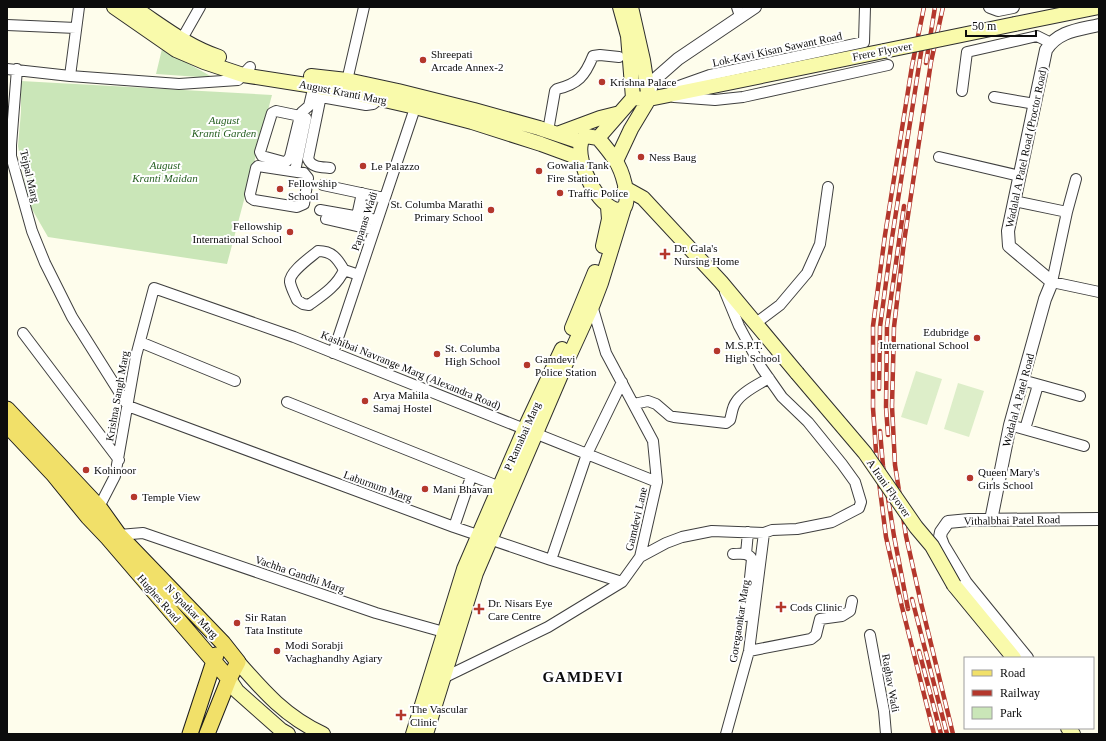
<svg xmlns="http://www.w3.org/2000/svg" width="1106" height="741" font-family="'Times New Roman',serif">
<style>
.green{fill:#cae6b8}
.pitch{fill:#ddeec9}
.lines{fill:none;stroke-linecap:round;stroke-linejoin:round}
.minor-casing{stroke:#3f3f3f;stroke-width:12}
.tertiary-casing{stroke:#3f3f3f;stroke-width:14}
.secondary-casing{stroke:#2e2e2e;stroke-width:16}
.primary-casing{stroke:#1d1d1d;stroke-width:17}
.minor{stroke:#fff;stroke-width:10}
.tertiary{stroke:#fff;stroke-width:12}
.secondary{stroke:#f9faab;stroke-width:14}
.primary{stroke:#f1e069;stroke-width:15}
.rail-casing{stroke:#b4372c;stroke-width:4.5}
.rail{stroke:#fff;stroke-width:3;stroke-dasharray:9;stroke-linecap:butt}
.secondary-bridge-casing{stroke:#2e2e2e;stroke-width:16;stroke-linecap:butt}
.secondary-bridge{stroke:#f9faab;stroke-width:14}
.poi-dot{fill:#b4372c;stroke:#fff;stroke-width:1.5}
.labels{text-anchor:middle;stroke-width:4;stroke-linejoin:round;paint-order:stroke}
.street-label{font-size:11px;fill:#0c0c0c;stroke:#fff}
.poi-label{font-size:11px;fill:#0c0c0c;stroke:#fff;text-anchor:start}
.park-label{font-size:11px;font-style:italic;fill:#265f21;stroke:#fff}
.district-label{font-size:15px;font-weight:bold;letter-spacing:1px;fill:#0c0c0c;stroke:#fff}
</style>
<rect width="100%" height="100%" fill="#fefdec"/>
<path class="green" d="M162 49 214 78 156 74Z
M21 81 272 95 227 264 48 237 29 204 18 146 21 112Z"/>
<path class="pitch" d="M916 371 942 379 927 425 901 417Z
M958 383 984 391 969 437 944 429Z"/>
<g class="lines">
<defs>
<path id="minor" d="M737 7 740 16
M7 25 76 28
M179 44 200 7
M7 69 70 76 179 84 238 80 250 67
M17 69 11 145V156L32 231 45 263 72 317 128 406 454 527 551 560 622 582
M70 76 79 7
M324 81 308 159C312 168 322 167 330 168
M346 85 364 7
M962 91 967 52 1037 36 1051 43
M671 92 679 86 710 75 864 42 865 7
M321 97 366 105 373 104 383 96
M674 97 715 100 743 97 888 65
M994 97 1035 104
M300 116 276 111 272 113 260 152 262 156 284 162 287 161 290 157 300 116 302 112 309 106 315 81
M548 131 555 91 557 89C578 84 585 76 593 56L600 55 619 57
M939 157 1020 176
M258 166 304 173 308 178 304 204 297 207 254 200 251 198 250 194 256 168Z
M295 171 306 118
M1076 179 1067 212 1052 282 1099 292
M323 185 384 198
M1014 201 1067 212
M320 210 377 220
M357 216 362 193
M326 219 374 230
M344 270C337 286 323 295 309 305L303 304 297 300C295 295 291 288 290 282 289 272 311 257 318 251 332 251 337 258 344 270L359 275
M756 323 780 305 807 273 820 244 828 187
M23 333 119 460
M140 342 235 381
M333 353 417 102
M1022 380 1080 396
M287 402 500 487
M634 404 648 401 656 404 670 416 674 417 726 423 730 420C732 414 732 407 736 402 742 392 759 384 769 378
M1010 425 1084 446
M1025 429 1038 385
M99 507 115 476 136 356 154 288 294 337 657 482
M454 527 470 480
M119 535 143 533 376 613 451 634
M733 554C740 554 748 552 752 559L746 616
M746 554 748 532
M640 557 666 543 682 537 712 531 764 533 772 530 797 529 832 522 859 508 861 502 855 482 842 464 808 422 782 397 761 367 739 326 725 292
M551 560 587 454 622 382
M870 635 884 711 886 734
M749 651 811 639 816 635 820 619 842 616 850 611 852 601
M441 679 548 627 622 582 640 557 657 482 653 441 606 353 591 302
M726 734 749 651 764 533"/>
<path id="tertiary" d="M990 7 998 10 1013 7
M649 96 653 81 678 59 755 7
M991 520 1010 425 1045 299 1052 282 1009 246 1008 231 1046 50C1058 31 1078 30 1099 25
M1027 658 966 583 943 545 940 537 941 532 948 522 969 520 1099 519"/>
<path id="secondary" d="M114 7 176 50 204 62 243 75 345 91 415 107 472 122 541 144 571 155 581 161
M133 7C161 25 186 46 219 57
M1015 24 1099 7
M311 76 347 80 398 91 474 110 539 128 581 142
M633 98 649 99 664 96 884 51
M557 134 600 118 620 113
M598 138 633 98 628 36 620 7
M616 161 631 129 649 99 643 60 631 7
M625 188 643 198 721 282 797 373
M603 246 609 219 608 207
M572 328 595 272
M954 585 1014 658
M238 662C264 692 286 717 323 734
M229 679 237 691 281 730 288 734
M1068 728 1073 734
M413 734 464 569 525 428 562 349
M426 734 476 573 566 363 593 304 601 283 624 208C631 198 622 170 615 160 610 152 604 145 598 138L586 136C584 138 581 140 581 143 576 163 598 207 618 210L624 208"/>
<path id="primary" d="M7 409 99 507 119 535 223 643 238 662 229 679 207 734
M7 425 53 474 88 517 108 538 229 679
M190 734 216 655"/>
</defs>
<use href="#minor" class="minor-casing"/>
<use href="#tertiary" class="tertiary-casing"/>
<use href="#secondary" class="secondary-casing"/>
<use href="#primary" class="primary-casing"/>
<use href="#minor" class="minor"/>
<use href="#tertiary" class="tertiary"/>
<use href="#secondary" class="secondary"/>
<use href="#primary" class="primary"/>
<defs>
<path id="rail" d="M924 7 912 66 885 235 873 326V408L877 466 886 537 902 607 934 734
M943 7 931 62 904 242 894 327 892 406 895 465 906 536 921 603 953 734
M926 63 935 7
M879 389 880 327 892 238 923 40
M880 431 883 466 894 536 908 609
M888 435 886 407 887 326 904 206
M912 599 947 734
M919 651 941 734"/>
</defs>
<use href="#rail" class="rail-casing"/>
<use href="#rail" class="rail"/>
<defs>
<path id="secondary-bridge" d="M884 51 1015 24
M797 373 865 453 916 527 932 546 954 585"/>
</defs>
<use href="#secondary-bridge" class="secondary-bridge-casing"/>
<use href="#secondary-bridge" class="secondary-bridge"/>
</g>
<g class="poi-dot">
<circle cx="423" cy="60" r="4"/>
<circle cx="602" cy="82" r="4"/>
<circle cx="641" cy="157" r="4"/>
<circle cx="363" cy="166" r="4"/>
<circle cx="539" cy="171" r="4"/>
<circle cx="280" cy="189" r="4"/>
<circle cx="560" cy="193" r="4"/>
<circle cx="491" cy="210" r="4"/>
<circle cx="290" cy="232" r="4"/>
<path d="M663 248h4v4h4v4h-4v4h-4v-4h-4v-4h4z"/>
<circle cx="977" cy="338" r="4"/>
<circle cx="717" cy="351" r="4"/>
<circle cx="437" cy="354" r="4"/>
<circle cx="527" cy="365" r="4"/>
<circle cx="365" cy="401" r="4"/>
<circle cx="86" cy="470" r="4"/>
<circle cx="970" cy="478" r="4"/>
<circle cx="425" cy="489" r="4"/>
<circle cx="134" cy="497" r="4"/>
<path d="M779 601h4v4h4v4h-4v4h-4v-4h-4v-4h4z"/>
<path d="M477 603h4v4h4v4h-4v4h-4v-4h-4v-4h4z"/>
<circle cx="237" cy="623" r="4"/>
<circle cx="277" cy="651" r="4"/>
<path d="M399 709h4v4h4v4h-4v4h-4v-4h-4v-4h4z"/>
</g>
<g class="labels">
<g class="street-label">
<text transform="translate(777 49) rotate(-12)" y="4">Lok-Kavi Kisan Sawant Road</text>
<text transform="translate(882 51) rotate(-11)" y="4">Frere Flyover</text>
<text transform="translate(343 92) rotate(11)" y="4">August Kranti Marg</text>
<text transform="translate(1026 147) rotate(-78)" y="4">Wadalal A Patel Road (Proctor Road)</text>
<text transform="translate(30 176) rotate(77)" y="4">Tejpal Marg</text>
<text transform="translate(364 221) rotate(-72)" y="4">Papanas Wadi</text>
<text transform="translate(411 370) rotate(22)" y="4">Kashibai Navrange Marg (Alexandra Road)</text>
<text transform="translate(117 396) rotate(-80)" y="4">Krishna Sangh Marg</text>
<text transform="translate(1018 400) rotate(-75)" y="4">Wadalal A Patel Road</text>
<text transform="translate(522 436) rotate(-66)" y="4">P Ramabai Marg</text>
<text transform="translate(378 486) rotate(20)" y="4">Laburnum Marg</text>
<text transform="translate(889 488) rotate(55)" y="4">A Irani Flyover</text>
<text transform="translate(636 519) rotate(-77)" y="4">Gamdevi Lane</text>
<text transform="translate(1012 520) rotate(-1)" y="4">Vithalbhai Patel Road</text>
<text transform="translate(300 574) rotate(19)" y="4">Vachha Gandhi Marg</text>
<text transform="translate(159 598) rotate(49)" y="4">Hughes Road</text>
<text transform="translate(192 611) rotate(46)" y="4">N Spatkar Marg</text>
<text transform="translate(739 621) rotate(-81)" y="4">Goregaonkar Marg</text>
<text transform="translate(891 683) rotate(80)" y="4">Raghav Wadi</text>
</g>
<g class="poi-label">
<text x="431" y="58">Shreepati<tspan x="431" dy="13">Arcade Annex-2</tspan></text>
<text x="610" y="86">Krishna Palace</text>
<text x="649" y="161">Ness Baug</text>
<text x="547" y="169">Gowalia Tank<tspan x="547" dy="13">Fire Station</tspan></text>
<text x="371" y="170">Le Palazzo</text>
<text x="288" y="187">Fellowship<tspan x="288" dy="13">School</tspan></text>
<text x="568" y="197">Traffic Police</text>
<text x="483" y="208" text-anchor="end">St. Columba Marathi<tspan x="483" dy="13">Primary School</tspan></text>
<text x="282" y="230" text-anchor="end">Fellowship<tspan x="282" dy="13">International School</tspan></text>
<text x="674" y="252">Dr. Gala's<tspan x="674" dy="13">Nursing Home</tspan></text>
<text x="969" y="336" text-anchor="end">Edubridge<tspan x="969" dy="13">International School</tspan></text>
<text x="725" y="349">M.S.P.T.<tspan x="725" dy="13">High School</tspan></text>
<text x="445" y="352">St. Columba<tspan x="445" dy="13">High School</tspan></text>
<text x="535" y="363">Gamdevi<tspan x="535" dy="13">Police Station</tspan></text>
<text x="373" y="399">Arya Mahila<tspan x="373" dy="13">Samaj Hostel</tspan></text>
<text x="94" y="474">Kohinoor</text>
<text x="978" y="476">Queen Mary's<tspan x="978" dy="13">Girls School</tspan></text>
<text x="433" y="493">Mani Bhavan</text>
<text x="142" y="501">Temple View</text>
<text x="488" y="607">Dr. Nisars Eye<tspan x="488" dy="13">Care Centre</tspan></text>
<text x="790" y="611">Cods Clinic</text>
<text x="245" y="621">Sir Ratan<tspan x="245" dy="13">Tata Institute</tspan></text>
<text x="285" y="649">Modi Sorabji<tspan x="285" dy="13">Vachaghandhy Agiary</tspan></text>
<text x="410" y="713">The Vascular<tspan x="410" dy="13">Clinic</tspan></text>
</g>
<g class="park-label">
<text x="224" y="124">August<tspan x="224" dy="13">Kranti Garden</tspan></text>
<text x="165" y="169">August<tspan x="165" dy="13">Kranti Maidan</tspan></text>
</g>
<g class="district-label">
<text x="583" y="682">GAMDEVI</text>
</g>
</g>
<rect width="1106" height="741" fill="none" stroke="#0c0c0c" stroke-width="16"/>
<rect x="964" y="657" width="130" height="72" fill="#ffffff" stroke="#9e9e9e"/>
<rect x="972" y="670" width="20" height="6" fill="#f1e069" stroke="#9e9e9e"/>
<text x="1000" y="677" font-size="12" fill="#0c0c0c">Road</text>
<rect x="972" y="690" width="20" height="6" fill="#b4372c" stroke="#9e9e9e"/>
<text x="1000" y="697" font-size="12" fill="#0c0c0c">Railway</text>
<rect x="972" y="707" width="20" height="12" fill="#cae6b8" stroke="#9e9e9e"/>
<text x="1000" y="717" font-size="12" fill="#0c0c0c">Park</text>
<path d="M966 30v6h70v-6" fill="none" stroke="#0c0c0c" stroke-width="2"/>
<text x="972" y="30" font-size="12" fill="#0c0c0c" stroke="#ffffff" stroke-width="3" paint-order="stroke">50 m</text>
</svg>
